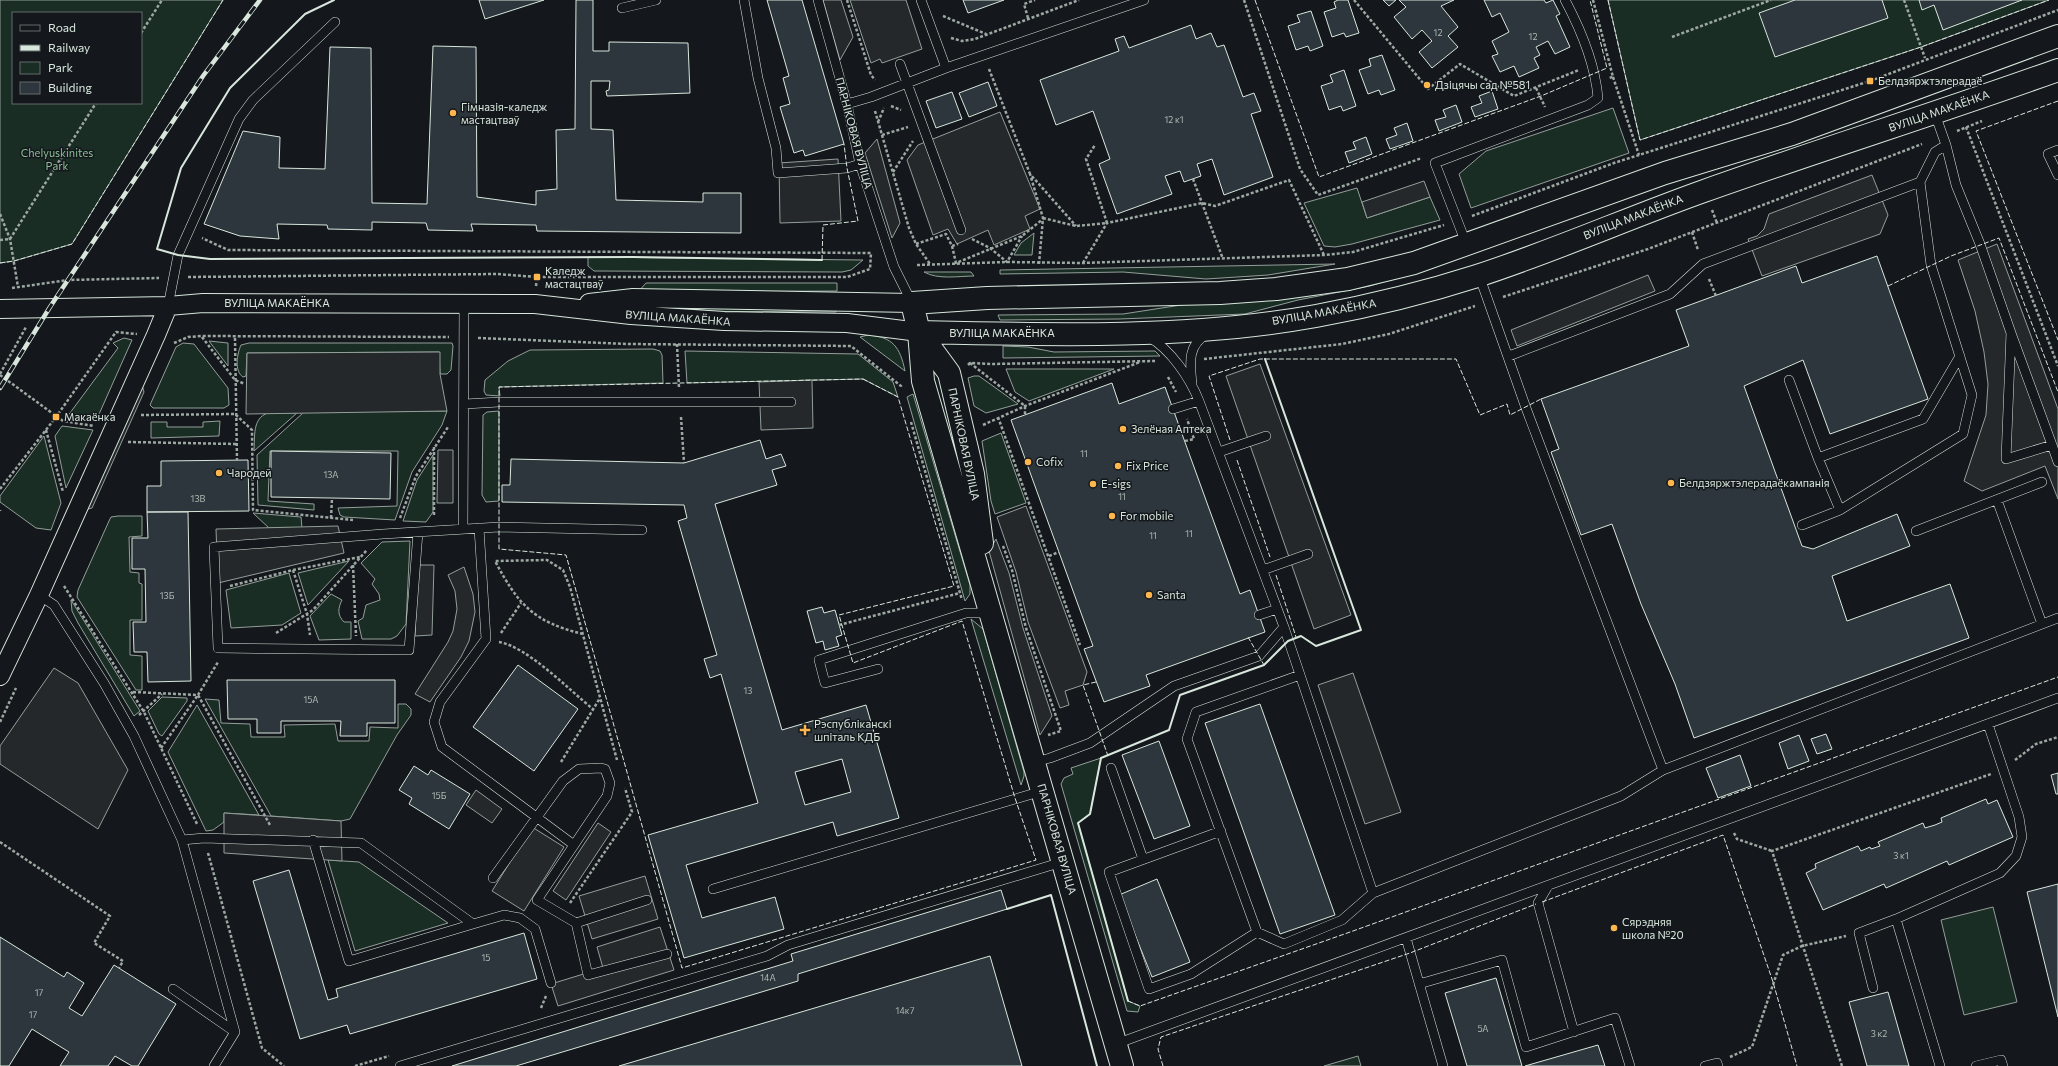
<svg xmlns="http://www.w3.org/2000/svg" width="2058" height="1066" font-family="Commissioner,sans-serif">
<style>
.green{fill:#1a2d24;stroke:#939e99;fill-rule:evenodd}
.parking{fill:#24282b;stroke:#939e99}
.building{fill:#2c363c;stroke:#d8e6dc;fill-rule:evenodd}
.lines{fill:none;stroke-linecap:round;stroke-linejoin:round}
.service-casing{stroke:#d8e6dc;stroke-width:10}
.minor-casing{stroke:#d8e6dc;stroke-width:20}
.tertiary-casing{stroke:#d8e6dc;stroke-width:24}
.path{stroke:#9da8a2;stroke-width:2.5;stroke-dasharray:3 2;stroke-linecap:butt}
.service{stroke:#14181c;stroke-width:9}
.minor{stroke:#14181c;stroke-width:18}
.tertiary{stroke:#14181c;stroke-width:22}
.rail-casing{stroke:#d8e6dc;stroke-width:4.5}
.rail{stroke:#14181c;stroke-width:3;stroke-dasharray:9;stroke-linecap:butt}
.fence{stroke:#d8e6dc;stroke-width:1;stroke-dasharray:5 2;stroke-linecap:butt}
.wall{stroke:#d8e6dc;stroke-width:2}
.poi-dot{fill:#ffb74d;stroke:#14181c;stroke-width:1.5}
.labels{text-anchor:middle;stroke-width:3;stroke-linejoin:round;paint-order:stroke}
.number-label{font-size:9px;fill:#adbab4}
.poi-label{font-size:11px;fill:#d8e6dc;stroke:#14181c;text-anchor:start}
.street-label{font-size:11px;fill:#d8e6dc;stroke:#14181c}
.park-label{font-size:11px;fill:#8ac095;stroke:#14181c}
</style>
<rect width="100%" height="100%" fill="#14181c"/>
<path class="green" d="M0 0H223L72 244 14 261 0 263ZM13 13H141V103H13Z
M1608 0H2049L1921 47 1640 140Z
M1613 108 1629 153 1471 208 1459 174 1486 151Z
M1357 188 1367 218 1430 197 1440 220 1352 244 1335 247 1324 246 1304 203Z
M1034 233 1032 255H1014L1021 243Z
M588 257 863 260 851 270 842 272 594 271 588 266Z
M1335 264 1268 275 1206 279 1123 272 1000 274V270Z
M1440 265 1370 286 1298 300 1245 314 1119 319 1000 320 998 315 1123 314Z
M924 272H971L974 276C959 276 938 280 924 272Z
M646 283H837V291L638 292Z
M639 305 836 306V312L638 311Z
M868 335C893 337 900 347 905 371L860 337Z
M124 338 132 340 96 421 67 417 118 348 113 343Z
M209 341 228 343V366Z
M183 343 194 344 228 388 229 405 224 408H153L150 405 176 347Z
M249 343H452L453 346 451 370 447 374H440L439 352 247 353 246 376 243 377C234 371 237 354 241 345Z
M1003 346 1028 347 1054 352 1155 351 1160 356 1003 358Z
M653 349 660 351 662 355 663 383 499 387 500 396 486 395 484 391 485 380 508 361 530 350Z
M685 351 858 354 893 382 898 397 863 379 687 383Z
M1006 369H1114L1029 401 1015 392Z
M974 376H979L1018 404 986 413 974 406 968 378Z
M913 394 970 585V594L965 601 907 397Z
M447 411 442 425 412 472 395 520 344 517 340 515 338 508 397 506 398 451H270L268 501 314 504V510L258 505 257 455 304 412Z
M499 411V501L486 502 482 495 483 415 487 412Z
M268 413H297L254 451C255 437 252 418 268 413Z
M220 421 219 436 151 438V422H167V427H203V422Z
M62 426 93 430 66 488 55 436Z
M1001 433 1026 503 995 514 991 501 982 441Z
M44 436 61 503 51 530 36 528 0 502V496Z
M433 455V512L426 522 403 521 417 480Z
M253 513 301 517 302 528H269Z
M118 516H142V536L129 537 130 572 139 573V583L142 584V620H130V655L142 656V690H136L77 597 78 590 109 521 111 517Z
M410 541 406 624 397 636 391 639H362L358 621 363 618 366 605 380 600 379 594 372 584 375 579 361 563 382 542Z
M349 561 308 605 298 573Z
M289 573 301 613 282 625 231 628 226 590Z
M331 594 342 600C338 608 337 615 344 622H351V639L319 640 310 616Z
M71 600 140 711 134 716 78 623 72 611Z
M971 619 983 629 1024 772V776L1021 785Z
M162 697 187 698V701L162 736 159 734 148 711Z
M205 699 219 700 221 723 250 724 251 737H285L284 725 335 724 338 741H369L370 727 398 728V704H406L411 709V715L397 735 350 819 341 821 271 816Z
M197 705 259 815 224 813V822L213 830 206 831 168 752Z
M1101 758 1090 814 1078 823 1128 1001 1140 1006 1138 1012 1127 1011 1061 784 1064 778 1073 774 1071 768Z
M328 860 359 862 448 923 355 951Z
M1993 907 2017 1002 1964 1015 1941 920Z
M1358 1056 1361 1066H1324Z"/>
<path class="parking" d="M823 0H841L853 37 840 60Z
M850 0H906L922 49 882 63 880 59 871 63Z
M1000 112 1040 209 1025 216 1030 229 994 245 988 230 957 244 948 229 933 235 907 160 918 145Z
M877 139 900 223 892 238 865 153Z
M838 159 841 221 780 223 779 163Z
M1872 175 1888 215 1880 234 1762 276 1748 239 1757 236 1764 229 1769 214Z
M1424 181 1430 197 1367 218 1362 202Z
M1997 244 2058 409V499L2045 466 1982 491 1964 481 1986 415 1988 384 1984 352 1975 311 1958 260Z
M1648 275 1655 291 1517 346 1511 330Z
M440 352V374L447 411 246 414 247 353Z
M1260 364 1351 615 1314 629 1226 376Z
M812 380 813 428 761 430 759 382Z
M141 381 144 392 92 508 84 510Z
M438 450H453V503H437Z
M1026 506 1087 672 1083 685 1065 691 1069 705 1060 708 1028 622 1016 572 997 517Z
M338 526 344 553 218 583 216 529Z
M996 539 1009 573 1023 628 1052 716 1040 735 989 551Z
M418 565H434L432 635 415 636Z
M464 567 473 594 475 612 469 641 461 657 430 702 415 694 448 642 453 631 457 609 455 591 448 575Z
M54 668 78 683 128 770 98 829 0 764V746Z
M1353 673 1401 812 1365 824 1318 685Z
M476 790 502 809 492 823 466 805Z
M224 813 341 821 342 861 224 853Z
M598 823 611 832 566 900 553 891Z
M532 827 564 847 524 911 492 891Z
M645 876 658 919 592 939 579 896Z
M660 927 674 970 558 1006 551 984 603 968 597 947Z"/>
<path class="building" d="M479 0H544L485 19Z
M576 0H593V51H609V42L688 43 690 93 607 96 606 91 609 90 610 81H591V129L613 130 616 200 703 202V193H741V233L537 231 536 225 471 224 473 231 428 230 426 223 372 222V230L328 229 327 225 277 224 279 239 240 236 204 224 243 131 280 137 279 168 325 169 330 47 371 48 372 203 427 204 433 46 476 47 477 197 536 205V191L557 189 556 130 575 129Z
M767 0H802L844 144 805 156 803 150 794 153 780 107 790 104 783 78 789 76Z
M963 0H1004L968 13Z
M1338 0H1348L1359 33 1346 37 1344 33 1332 37 1324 12 1336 8 1334 2Z
M1383 0H1396L1389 6Z
M1399 0H1454L1441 6 1458 27 1448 36 1458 47 1432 68 1419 52 1432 41 1422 30 1412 39 1394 17 1406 7Z
M1484 0H1544L1546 3 1553 0 1560 14 1556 16 1570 47 1555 54 1548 41 1536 47 1540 55 1534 58 1539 68 1519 77 1514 66 1500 72 1492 56 1498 54 1492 41 1509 32 1500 13 1492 17Z
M1795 0H1882L1888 18 1775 57 1759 13Z
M1919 0H2022L1943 30 1934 5 1922 10Z
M1311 11 1323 46 1310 51 1308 46 1296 50 1288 26 1300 22 1297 15Z
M1191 25 1196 39 1211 33 1217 47 1224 45 1243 97 1254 93 1261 111 1251 114 1273 177 1224 195 1212 159 1197 164 1201 176 1184 182 1180 171 1165 176 1172 194 1117 214 1099 164 1110 159 1093 111 1056 125 1040 80 1119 51 1115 39 1124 36 1129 48Z
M1382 55 1395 90 1381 95 1379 90 1368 94 1359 70 1371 66 1369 59Z
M1344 70 1356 106 1343 111 1341 106 1329 110 1321 86 1333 82 1330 75Z
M988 82 997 106 969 117 959 93Z
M1492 91 1498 109 1475 117 1471 107 1482 103 1479 96Z
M952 92 962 119 936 128 926 101Z
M1456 105 1462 122 1439 131 1435 120 1446 117 1443 110Z
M1407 123 1413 141 1390 149 1386 139 1397 135 1394 128Z
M1366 137 1372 154 1349 163 1345 152 1356 149 1353 142Z
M1877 256 1928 399 1830 434 1803 360 1744 386 1802 546 1813 549 1897 514 1910 546 1832 576 1847 621 1950 584 1969 638 1694 738 1675 684 1641 604 1612 524 1581 535 1551 452 1559 449 1541 399 1689 346 1676 310 1796 266 1802 283Z
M1112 383 1119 404 1165 387 1240 594 1250 590 1265 632 1146 675 1150 686 1104 702 1084 649 1093 646 1011 420Z
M760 440 766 459 781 454 786 466 772 470 777 485 715 504 782 730 866 705 899 818 837 836 833 822 686 865 702 918 775 897 784 929 684 958 648 835 758 803 721 674 710 678 704 659 717 655 678 521 687 518 684 505 502 502V485H510L511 459 684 463ZM842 759 851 792 805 805 795 772Z
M271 451 391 453 390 499 271 497Z
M248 460 249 511 147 512V486H161V461Z
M147 512H188L191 681 148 682 147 652H134L133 622H146L145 569H132V538H148Z
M822 607 824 613 835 610 842 635 836 637 839 646 825 650 823 641 816 643 807 611Z
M518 665 578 709 534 771 473 727Z
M227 680H395V723H367V736H340L341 721H281V733H257V719H228Z
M1260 704 1335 915 1280 934 1205 723Z
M1826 734 1832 749 1817 754 1811 739Z
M1799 735 1809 761 1788 769 1779 743Z
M1159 741 1190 826 1154 839 1122 755Z
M1740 755 1751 786 1718 798 1706 768Z
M414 766 428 775 431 770 470 794 449 829 409 804 412 798 399 790Z
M2058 773V794H2056L2051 775Z
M1986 799 1988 804 1997 800 2013 837 1949 865 1947 861 1886 888 1884 884 1823 910 1806 873 1816 868 1815 864 1858 846 1861 851 1870 847 1871 849 1880 846 1878 842 1923 823 1925 828 1935 825 1942 822 1941 818Z
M289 870 328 1000 338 997 336 989 524 933 537 979 350 1034 347 1025 300 1039 253 881Z
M1157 879 1190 962 1152 977 1119 895Z
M2058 884V1017L2027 892Z
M1001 890 1007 909 798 974V981L516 1066H452L793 961 791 954Z
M0 937 64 977 67 972 84 983 69 1008 82 1016 114 965 176 1004 138 1066H132L115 1056 108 1066H60L69 1052 32 1029 9 1066H0Z
M990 956 1022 1066H619Z
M1496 978 1522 1066H1467L1445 993Z
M1888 992 1909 1066H1867L1849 1002Z
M1598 1045 1605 1066H1525Z"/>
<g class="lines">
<defs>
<path id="service" d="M744 0 758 78 776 148 778 173 847 168 860 164
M818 0 847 104 860 164 894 267 912 303
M921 0 946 68
M622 8 656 0
M900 64 961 230
M847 104 871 97 946 68 1144 0
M1935 114 1946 145 1956 185 1980 244 2011 333 2006 459 2052 445 2011 333
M2058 150 2048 154 2058 175
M1466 243 1435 163 1588 105 1598 98C1595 63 1581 30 1565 0
M1479 275 1526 408 1663 770
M168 306 178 255 239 119 253 100 335 22
M1149 337C1171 350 1190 378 1199 401L1284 627 1373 893
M1509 356 1670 294 1703 264 1920 182 1935 152 1946 145
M1789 380 1818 458 1923 419 1960 356
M1192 384C1190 364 1187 345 1207 334
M465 404 499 402H791
M1173 409 1199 401
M2052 445 2058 462
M1219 452 1266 436
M1818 458 1840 510
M1997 500 2042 624
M1802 525 1840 510 1963 434 1972 395 1931 265 1920 182
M479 528 486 639 440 702 434 722 442 747 574 845
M463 529 464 303
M1916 531 2042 482
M418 532 409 650 218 648 214 547 383 534 499 527 642 530
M1263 570 1308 554
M39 595 54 605 104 683 134 736 182 840 235 1032 214 1066
M1259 615 1277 609
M878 669 825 683 819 660 966 613H990
M1300 675 1196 712 1187 739 1257 932 1284 944 1342 920 1373 893 1621 796 1663 770 2058 618
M1035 762 1050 758 1090 743 1174 686 1259 656 1284 627
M1111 768 1143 859
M1221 831 1109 872 1149 989 1191 974 1257 932
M182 840 204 838 361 843 473 924 504 915 520 918 535 929 551 983
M313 840 349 961 473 924
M493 878 563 781 579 769 601 768 605 769 610 783 607 796 537 900 576 923 588 975 667 954
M1548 886 1538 903 1574 1032
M713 889 1042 791
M1896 919 1940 1066
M576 923 647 900
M1406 938 1443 1066
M1419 984 1502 960 1526 1047 1615 1018 1630 1066
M1873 988 1859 933 1896 919 2000 873 2016 856 2022 837 2019 817 1988 724
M173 989 235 1032
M1116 1044 2058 698
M400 1066 767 956 788 945 1062 862
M1705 1066 1717 1063 1718 1066
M1976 1066 2001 1060 2003 1066"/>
<path id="minor" d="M589 303 633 298 912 303
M0 309 168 306 203 303 535 304 631 315 724 321 847 323 919 332
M0 676 39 595 156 335 168 306"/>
<path id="tertiary" d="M919 332C1048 335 1189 339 1316 316 1370 306 1424 293 1477 276 1554 251 1628 218 1704 191 1822 149 1941 112 2058 70
M919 332 949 373 973 474 982 543
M1122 1066 923 381 919 332 912 303 987 298 1220 293 1276 289 1348 279 1414 263 1665 173 1792 134 2058 36"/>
</defs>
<use href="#service" class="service-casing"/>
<use href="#minor" class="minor-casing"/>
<use href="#tertiary" class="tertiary-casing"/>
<path class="path" d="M847 0 871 75 875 80
M1244 0 1300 169 1318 195 1422 158
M1354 0 1428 89 1460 64 1514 96 1579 70
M1593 0 1613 77 1609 78
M1904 0 1925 58
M943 16 986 34
M1028 18 1024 4 1035 0
M141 33 162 0
M1672 37 1771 0
M951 38 962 41 975 39 1079 0
M989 69 1030 174
M1613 77 1639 155
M1536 88 1545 107
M891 106 901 110
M875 111 909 228 916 244 930 264
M878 122 884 108
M1966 127 2058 366
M1957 131 1982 121
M882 135 908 127
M893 172 913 141
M1193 179 1223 259
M1712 210 1717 223
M0 214 10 239 18 287
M1472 216 1614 163 1870 81 2058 10
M1043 218 1076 226 1107 223 1086 159 1095 145
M1692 232 1698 250
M972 239 990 248 1007 262 1022 236
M0 240 10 239 96 103
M916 244 946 234 952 246 958 244
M952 246 956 263 1022 236 1043 219
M1083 263 1107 223 1202 203 1215 206 1289 180 1324 255
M1039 264 1043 218 1030 174 1076 226
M917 265 1007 262 1083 263 1324 255 1353 252 1444 225
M188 277 497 274 537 277H847L870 269 871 253 228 250 202 238
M1709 279 1716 296
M536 286 537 277
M12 288 68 280 159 278
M1503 297 1648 249 1922 144
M202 337 235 380 245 384
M235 338 237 460
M478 338 628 344 851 346 901 386V388
M174 343 188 337 201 336 449 337
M677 344 679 388
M1204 359 1342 344 1389 334 1475 306
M970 363 1025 406V414
M968 365 970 363 991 364 1155 361
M0 374 26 327
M0 375 63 421 94 426
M1168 377 1176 392
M141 415 235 414 252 430 253 510 353 520
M681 417 684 463
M998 417 1080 645
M911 422 962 600
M983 425 1025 406 1140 362
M46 430 63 492
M1185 441 1194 439 1187 419
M128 442 236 444
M434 447V516
M0 489 56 417 116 332 137 334
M0 510V511
M331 518 332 498
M400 518 416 476 448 427
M1003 546 1012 570 1026 628 1061 731 1048 735
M1049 556 1059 552
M353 565 356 636
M293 570 307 614 310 635
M64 586 144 712 197 824
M230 586 293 570 360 557
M839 625 960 593
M276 633 313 610 367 550
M501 633 521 603
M583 634C533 622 518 604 495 561L547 560 563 570 570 587 617 760
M499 642C528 647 569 690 593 709
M133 692 198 695 218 662
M139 715 162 694
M0 722 16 688
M161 748 198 695 270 825
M2015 760 2036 744 2058 737
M561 762 600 698
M1734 833 1737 839 1772 851
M0 842 110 916 94 943 123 961 119 968
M208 853 262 1048 284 1066
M570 903 632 812 625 788
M541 1008 546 996
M1730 1057 1752 1047 1783 955 1802 946 1846 936
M355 1066 389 1056
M1842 1066 1772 851 1991 774"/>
<use href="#service" class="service"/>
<use href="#minor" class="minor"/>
<use href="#tertiary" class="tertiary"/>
<defs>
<path id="rail" d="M0 388 50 307 203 76 260 0"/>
</defs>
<use href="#rail" class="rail-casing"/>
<use href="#rail" class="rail"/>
<path class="fence" d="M1255 0 1319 177 1541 96 1607 68 1590 0
M1608 0 1640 140 1921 47 2049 0
M2058 101 1976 131 2058 340
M822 260 823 225 858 221 847 168 844 144
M0 263 14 261 72 244 223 0
M1888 286 1951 256 1999 238 2058 392
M863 379 898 397 954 586 839 615 853 663 962 621 1015 798 1036 860 682 968 566 555 499 549V387Z
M1230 440 1209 376 1260 359H1456L1480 415 1507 404 1510 415 1541 399
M1237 460 1270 557
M1276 575 1296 637
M1248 637 1264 665
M1096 682 1083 685 1108 756
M1542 902 1723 835 1773 982 1797 1066
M1128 1001 1140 1006 1353 931 2058 677
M1163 1066 1158 1049 1161 1037 1410 953 1536 904"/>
<path class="wall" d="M334 0 305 14 230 88 181 168 157 249 178 255 210 259 633 257 822 260
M1007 909 1051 895 1097 1066
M1128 1001 1078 823 1090 814 1101 758 1169 730 1180 695 1264 665 1288 641 1301 636 1316 646 1361 630 1265 359"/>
</g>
<g class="poi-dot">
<rect x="1866" y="77" width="8" height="8" rx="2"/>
<circle cx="1427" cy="85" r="4"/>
<circle cx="453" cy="113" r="4"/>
<rect x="533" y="273" width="8" height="8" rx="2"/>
<rect x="52" y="413" width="8" height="8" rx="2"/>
<circle cx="1123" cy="429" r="4"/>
<circle cx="1028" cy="462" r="4"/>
<circle cx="1118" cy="466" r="4"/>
<circle cx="219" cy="473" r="4"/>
<circle cx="1671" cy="483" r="4"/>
<circle cx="1093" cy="484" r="4"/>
<circle cx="1112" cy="516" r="4"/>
<circle cx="1149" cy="595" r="4"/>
<path d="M803 724h4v4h4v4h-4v4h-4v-4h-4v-4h4z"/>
<circle cx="1614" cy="928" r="4"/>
</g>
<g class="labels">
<g class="number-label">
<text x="1438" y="36">12</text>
<text x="1533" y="40">12</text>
<text x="1174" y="123">12 к1</text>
<text x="1084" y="457">11</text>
<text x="331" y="478">13А</text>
<text x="1122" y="500">11</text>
<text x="198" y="502">13В</text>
<text x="1189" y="537">11</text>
<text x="1153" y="539">11</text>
<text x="167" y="599">13Б</text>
<text x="748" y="694">13</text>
<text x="311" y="703">15А</text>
<text x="439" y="799">15Б</text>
<text x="1901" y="859">3 к1</text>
<text x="486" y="961">15</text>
<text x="768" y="981">14А</text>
<text x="39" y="996">17</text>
<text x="905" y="1014">14к7</text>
<text x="33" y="1018">17</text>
<text x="1483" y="1032">5А</text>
<text x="1879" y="1037">3 к2</text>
</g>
<g class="poi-label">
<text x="1878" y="85">Белдзяржтэлерадаё</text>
<text x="1435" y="89">Дзіцячы сад №581</text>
<text x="461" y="111">Гімназія-каледж<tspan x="461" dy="13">мастацтваў</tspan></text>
<text x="545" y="275">Каледж<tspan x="545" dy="13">мастацтваў</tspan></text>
<text x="64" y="421">Макаёнка</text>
<text x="1131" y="433">Зелёная Аптека</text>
<text x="1036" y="466">Cofix</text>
<text x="1126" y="470">Fix Price</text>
<text x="227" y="477">Чародей</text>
<text x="1679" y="487">Белдзяржтэлерадаёкампанія</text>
<text x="1101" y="488">E-sigs</text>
<text x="1120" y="520">For mobile</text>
<text x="1157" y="599">Santa</text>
<text x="814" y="728">Рэспубліканскі<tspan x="814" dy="13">шпіталь КДБ</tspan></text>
<text x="1622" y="926">Сярэдняя<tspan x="1622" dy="13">школа №20</tspan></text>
</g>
<g class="street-label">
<text transform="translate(1939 111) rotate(-19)" y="4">ВУЛІЦА МАКАЁНКА</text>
<text transform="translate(854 133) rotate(75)" y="4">ПАРНІКОВАЯ ВУЛІЦА</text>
<text transform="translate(1633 217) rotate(-21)" y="4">ВУЛІЦА МАКАЁНКА</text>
<text x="277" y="307">ВУЛІЦА МАКАЁНКА</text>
<text transform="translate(1324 312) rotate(-10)" y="4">ВУЛІЦА МАКАЁНКА</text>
<text transform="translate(678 318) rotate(4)" y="4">ВУЛІЦА МАКАЁНКА</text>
<text x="1002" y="337">ВУЛІЦА МАКАЁНКА</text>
<text transform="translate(964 444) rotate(78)" y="4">ПАРНІКОВАЯ ВУЛІЦА</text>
<text transform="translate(1057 839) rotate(74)" y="4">ПАРНІКОВАЯ ВУЛІЦА</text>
</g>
<g class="park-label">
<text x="57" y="157">Chelyuskinites<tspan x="57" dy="13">Park</tspan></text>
</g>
</g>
<rect x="12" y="12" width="130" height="92" fill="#14181c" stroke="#626a69"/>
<rect x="20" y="25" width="20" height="6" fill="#14181c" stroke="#626a69"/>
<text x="48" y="32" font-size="12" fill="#d8e6dc">Road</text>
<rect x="20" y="45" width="20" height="6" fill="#d8e6dc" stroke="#626a69"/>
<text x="48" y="52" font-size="12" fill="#d8e6dc">Railway</text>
<rect x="20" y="62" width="20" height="12" fill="#1a2d24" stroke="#626a69"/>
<text x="48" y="72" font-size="12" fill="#d8e6dc">Park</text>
<rect x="20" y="82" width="20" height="12" fill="#2c363c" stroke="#626a69"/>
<text x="48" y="92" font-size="12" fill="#d8e6dc">Building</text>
</svg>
